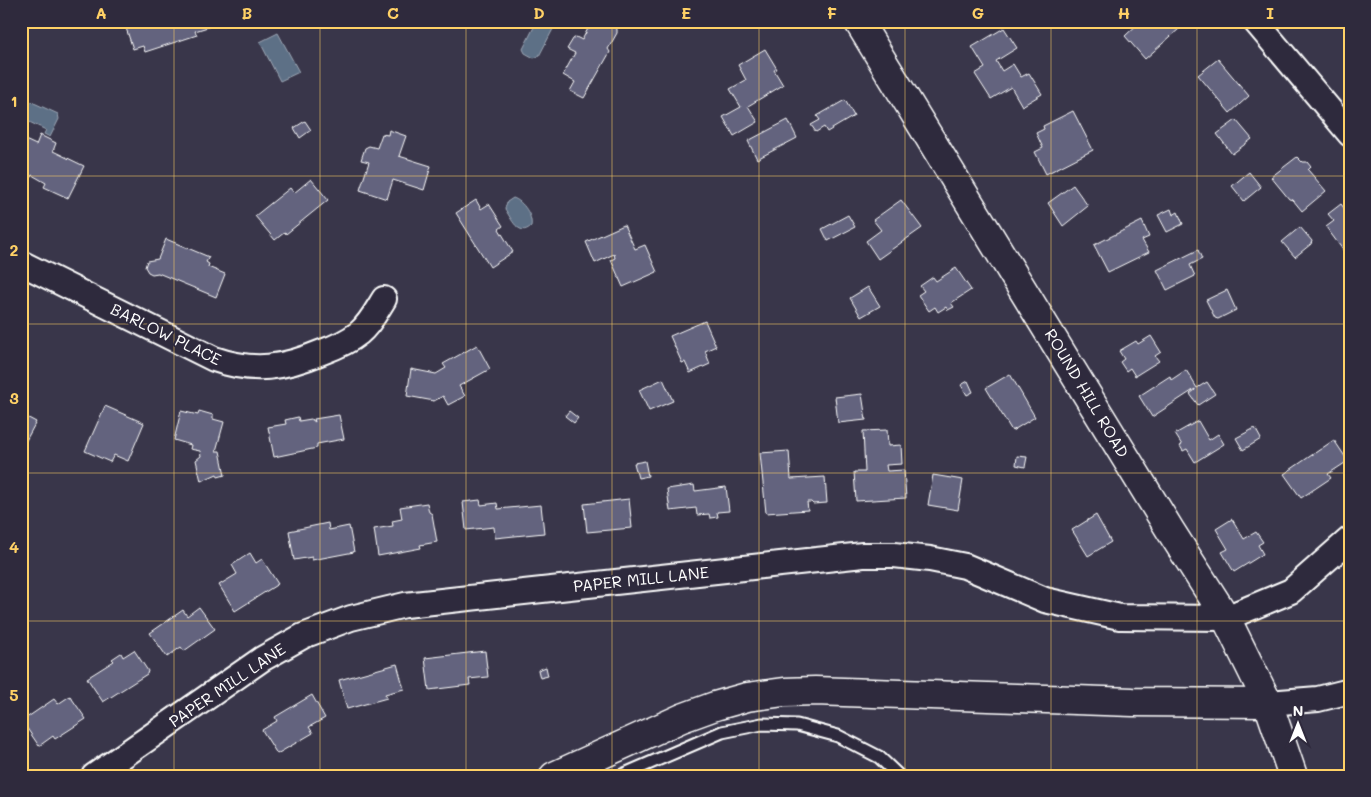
<svg xmlns="http://www.w3.org/2000/svg" width="1371" height="797" font-family="Mali,sans-serif">
<style>
.water{fill:#5d6f86;stroke:#9ea9b6}
.building{fill:#63647e;stroke:#fff}
.lines{fill:none;stroke-linecap:round;stroke-linejoin:round}
.lane-casing{stroke:#fff;stroke-width:15}
.street-casing{stroke:#fff;stroke-width:28}
.secondary-casing{stroke:#fff;stroke-width:31}
.highway-casing{stroke:#fff;stroke-width:31}
.lane{stroke:#2f2a3d;stroke-width:11}
.street{stroke:#2f2a3d;stroke-width:24}
.secondary{stroke:#2f2a3d;stroke-width:28}
.highway{stroke:#2f2a3d;stroke-width:28}
.grid{fill:none;stroke:#ffd166;stroke-width:1;stroke-opacity:0.55}
.labels{text-anchor:middle;stroke-width:4;stroke-linejoin:round;paint-order:stroke}
.street-label{font-size:16px;fill:#fff;stroke:#2f2a3d}
.neatline{fill:none;stroke:#ffd166;stroke-width:2}
.grid-label{font-size:16px;text-anchor:middle;font-weight:bold;fill:#ffd166}
</style>
<rect width="100%" height="100%" fill="#39364a"/>
<filter id="ink" filterUnits="userSpaceOnUse"><feTurbulence type="fractalNoise" baseFrequency=".02" numOctaves="2"/><feDisplacementMap in="SourceGraphic" scale="10" xChannelSelector="R" yChannelSelector="G"/><feConvolveMatrix kernelMatrix="1 2 1 2 8 2 1 2 1" color-interpolation-filters="sRGB"/></filter>
<g filter="url(#ink)">
<path class="water" d="M537 21H551L550 24 553 29 539 56 534 58 525 53 523 49Z
M278 33 299 72 280 81 260 42Z
M23 98 58 114 59 119 50 137 44 134 46 130 21 118V102Z
M513 198C523 201 533 216 531 226 519 238 511 218 505 209L507 202Z"/>
<path class="building" d="M135 21H212L214 25 195 31 197 35 145 52 143 46 133 49 125 25Z
M592 21H602L617 29V33L608 49 610 52 584 98 570 91 575 82 563 75 575 53 567 49 573 39 576 37 582 40Z
M1141 21H1172L1179 29 1145 59 1125 36Z
M1004 28 1017 48 996 61 1002 71 1013 64 1021 77 1029 73 1042 94 1022 106 1011 87 991 99 975 74 985 68 972 47Z
M765 49 777 69 774 70 783 85 748 106 758 122 734 136 723 117 741 107 730 89 746 80 738 65Z
M1218 59 1249 96 1230 113 1198 75Z
M845 100 854 116 827 132 824 127 816 132 811 125 820 120 817 116Z
M1073 111 1093 150 1046 174 1035 152 1043 148 1036 133 1044 129 1043 126Z
M788 120 797 138 757 159 748 141Z
M1236 120 1252 139 1232 154 1217 134Z
M305 121 311 130 300 138 294 128Z
M389 130 406 136 399 156 431 166 424 190 393 180 387 199 360 190 369 162 361 160 365 148 369 146 377 148 382 134 388 135Z
M40 135 56 143 53 151 84 166 68 198 44 187 46 183 32 175 30 179 21 175V138L36 145Z
M1297 157 1302 162H1307L1311 167 1308 170 1326 191 1302 211 1293 200 1289 199 1271 177Z
M1249 172 1261 187 1244 201 1232 186Z
M311 179 328 200 286 234 285 232 275 240 255 216 290 188 294 193Z
M1073 185 1088 206 1063 226 1048 203Z
M476 200 481 209 489 204 503 226 499 229 513 252 490 267 456 213Z
M901 200 922 228 878 259 866 241 881 230 873 220Z
M1341 204 1350 216V251L1346 254 1326 227 1334 221 1328 214Z
M1171 209 1173 215 1178 212 1183 224 1167 232 1158 215Z
M848 215 855 227 828 241 822 229Z
M1142 221 1149 237 1142 240 1149 252 1108 272 1094 245Z
M624 225 635 249 645 245 657 272 623 287 611 260 615 258 614 254 595 263 586 242Z
M1300 227 1312 241 1311 244 1295 257 1282 242Z
M166 239 209 257 206 262 209 264 208 267 225 274 216 297 158 273 152 274 148 272 145 267 147 261 158 259Z
M1198 250 1202 259 1190 265 1195 276 1167 290 1157 270Z
M956 268 971 290 951 303 954 307 948 310 946 307 938 312 935 307 929 311 918 295 924 291 920 286 933 277 936 281Z
M868 287 880 306 861 317 850 298Z
M1227 290 1236 310 1218 319 1215 318 1206 300Z
M705 321 716 346 705 351 710 364 690 373 685 362 682 363 670 336Z
M1151 336 1161 352 1155 356 1159 361 1135 376 1130 368 1126 371 1120 362 1124 359 1119 351 1136 341 1138 344Z
M477 345 490 369 459 386 465 396 448 405 443 396 434 401 407 396 411 369 436 374 446 368 443 364Z
M1186 370 1197 388 1207 382 1215 394 1198 405 1190 394 1195 390V389L1152 417 1139 396 1170 376 1171 380Z
M1010 374 1035 417 1012 431 986 388Z
M663 379 673 401 649 411 639 390Z
M968 381 973 392 967 395 961 385Z
M862 394 866 420 838 423 835 397Z
M105 406 144 423 128 461 114 455 110 462 85 451Z
M181 411 198 415 199 411 213 415V419L224 422 216 451H220L225 475 218 477 217 474 201 481 196 460 201 456 200 451 190 449 191 445 174 440Z
M569 411 578 418 574 423 565 416Z
M21 414 36 422 23 446 21 445Z
M339 415 344 439 317 444V448L274 457 268 427 286 424 285 420 298 417 299 421 311 419 315 422 314 419Z
M1198 421 1209 440 1218 434 1224 444 1195 462 1187 449 1183 451 1180 446 1182 445 1175 434Z
M1255 428 1261 439 1243 450 1236 438Z
M887 430 888 446 901 445 902 464 886 465 887 471 904 470 906 498 856 501 854 472H865L863 431Z
M1334 440 1348 461 1328 474 1331 478 1301 498 1284 474Z
M789 451 791 479 825 477 827 503 813 504 811 502H807L808 510 766 513 760 453Z
M1017 456 1027 457 1025 467 1016 465Z
M645 461 648 476 638 478 634 463Z
M933 475 963 480 958 510 928 505Z
M694 485 695 491 726 487 729 511 717 512 718 517 710 518 709 514 697 515 696 508 670 511 667 489Z
M629 499 632 528 587 532 584 504Z
M480 500 481 505 497 503 498 509 541 505 544 533 495 538 494 527 466 530 463 502Z
M427 503 429 512 432 514 437 542 420 545 421 548 378 556 374 529 393 526 392 521 402 519 400 507Z
M1096 515 1111 542 1088 556 1072 530Z
M1232 519 1244 539 1256 532 1263 542 1258 545 1263 554 1234 572 1222 552 1228 549 1216 529Z
M328 523 329 530 349 526 354 552 312 560V557L294 560 289 531Z
M250 553 256 563 262 559 278 584 235 611 219 585 237 574 232 565Z
M199 607 215 629 184 651 181 647 167 657 150 633 183 610 187 616Z
M134 650 148 671 147 674 103 702 87 678 114 661 112 659 121 653 123 657Z
M485 651 488 677 469 679 470 685 429 690 425 658Z
M397 664 404 689 385 694 387 698 347 709 339 680Z
M546 667 548 676 540 678 538 670Z
M312 695 325 718 309 727 313 733 277 754 262 730 277 721 275 717Z
M70 696 86 719 55 739 53 736 39 746 22 721 54 699 58 704Z"/>
<g class="lines">
<defs>
<path id="lane" d="M620 776 722 732 762 724 797 725 838 736 879 757 899 776"/>
<path id="street" d="M1255 21 1350 134
M21 263 214 359C254 373 284 368 322 352 336 347 348 342 359 333 370 324 377 310 384 299
M1268 703 1318 699 1350 691
M94 776 262 659 303 636 351 618 405 605 863 555H894L930 559 965 566 1045 600 1120 617 1226 618 1291 591 1350 539"/>
<path id="secondary" d="M858 21 1170 530 1226 618 1268 703 1293 776"/>
<path id="highway" d="M554 776 682 718 715 706 747 697 784 692 815 691 1133 702 1268 703"/>
</defs>
<use href="#lane" class="lane-casing"/>
<use href="#street" class="street-casing"/>
<use href="#secondary" class="secondary-casing"/>
<use href="#highway" class="highway-casing"/>
<use href="#lane" class="lane"/>
<use href="#street" class="street"/>
<use href="#secondary" class="secondary"/>
<use href="#highway" class="highway"/>
</g>
</g>
<path class="grid" d="M174 21V776M320 21V776M466 21V776M612 21V776M759 21V776M905 21V776M1051 21V776M1197 21V776M21 176H1350M21 324H1350M21 473H1350M21 621H1350"/>
<g class="labels">
<g class="street-label">
<text transform="translate(166 334) rotate(26)" y="6">BARLOW PLACE</text>
<text transform="translate(1087 393) rotate(59)" y="6">ROUND HILL ROAD</text>
<text transform="translate(641 579) rotate(-6)" y="6">PAPER MILL LANE</text>
<text transform="translate(227 685) rotate(-34)" y="6">PAPER MILL LANE</text>
</g>
</g>
<rect width="1371" height="797" fill="none" stroke="#2f2a3d" stroke-width="55"/>
<g transform="translate(1298 724)" stroke="#2f2a3d" stroke-width="4" paint-order="stroke">
<path d="M0-4L9 19L0 12L-9 19Z" fill="#ffffff"/>
<text y="-8" font-size="14" font-weight="bold" text-anchor="middle" fill="#ffffff">N</text>
</g>
<rect x="28" y="28" width="1316" height="742" class="neatline"/>
<g class="grid-label">
<text x="101" y="19">A</text>
<text x="247" y="19">B</text>
<text x="393" y="19">C</text>
<text x="539" y="19">D</text>
<text x="686" y="19">E</text>
<text x="832" y="19">F</text>
<text x="978" y="19">G</text>
<text x="1124" y="19">H</text>
<text x="1270" y="19">I</text>
<text x="14" y="107">1</text>
<text x="14" y="256">2</text>
<text x="14" y="404">3</text>
<text x="14" y="553">4</text>
<text x="14" y="701">5</text>
</g>
</svg>
